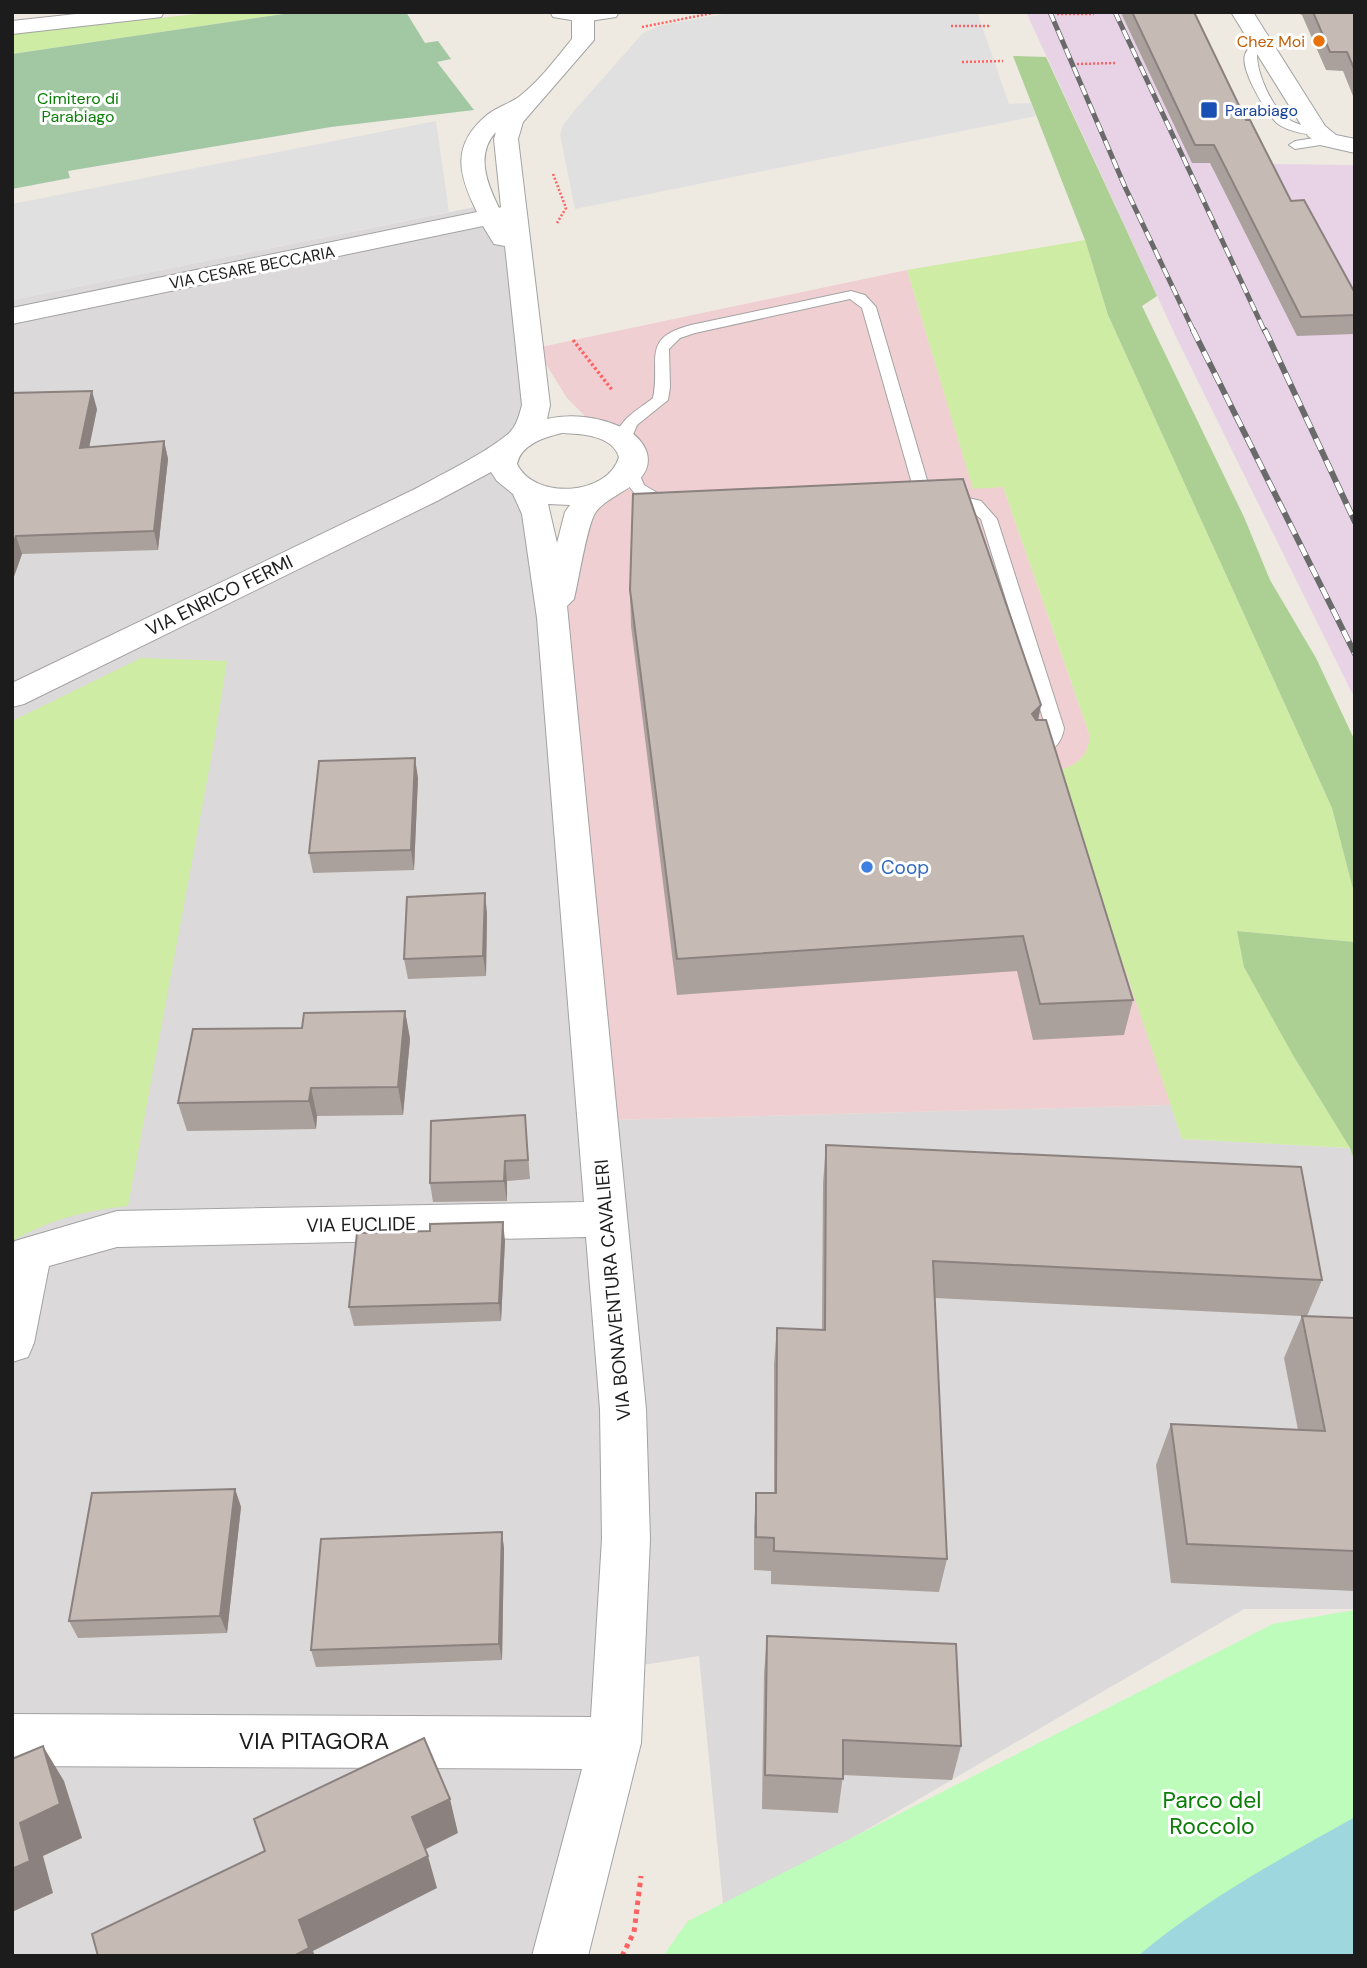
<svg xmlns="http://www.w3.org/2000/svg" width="1367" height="1968" font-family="'DM Sans',sans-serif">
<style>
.residential{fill:#dbd9d9}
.commercial{fill:#f0cfd2}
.industrial{fill:#e8d3e6}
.grass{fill:#cfeca4}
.forest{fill:#acd094}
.cemetery{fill:#a2c8a3}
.park{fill:#bdfcbb}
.parking{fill:#e0e0e0}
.water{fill:#9fd7de}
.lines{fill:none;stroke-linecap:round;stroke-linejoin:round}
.service-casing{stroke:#a3a3a3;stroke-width:2}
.minor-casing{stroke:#a3a3a3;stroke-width:2}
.tertiary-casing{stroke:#a3a3a3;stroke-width:2}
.path-far2{stroke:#ff6263;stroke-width:2.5;stroke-dasharray:2 2;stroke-linecap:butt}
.path-far1{stroke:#ff6263;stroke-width:3.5;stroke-dasharray:2.5 2.5;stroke-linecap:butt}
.path{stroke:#ff6263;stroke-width:5;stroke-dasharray:4.5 4.5;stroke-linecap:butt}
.service{fill:#fff;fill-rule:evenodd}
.minor{fill:#fff;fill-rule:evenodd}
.tertiary{fill:#fff;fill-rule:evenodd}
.rail-far1-casing{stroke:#6a6a6a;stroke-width:5}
.rail-casing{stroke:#6a6a6a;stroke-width:6}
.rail-far1{stroke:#fff;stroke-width:3.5;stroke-dasharray:10;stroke-linecap:butt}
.rail{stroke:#fff;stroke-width:4.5;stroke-dasharray:12;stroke-linecap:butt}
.wall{fill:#aaa09c}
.shaded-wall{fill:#8b827f}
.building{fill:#c6bab5;stroke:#8b827f;stroke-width:2}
.food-dot{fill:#e8710a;stroke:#fff;stroke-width:2.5}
.transit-dot{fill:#1a4fb4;stroke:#fff;stroke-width:2.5}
.shop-dot{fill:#3f7fe0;stroke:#fff;stroke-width:2.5}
.labels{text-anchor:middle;stroke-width:6;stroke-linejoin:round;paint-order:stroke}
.far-food-label{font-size:16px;fill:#c56008;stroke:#fff;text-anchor:end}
.far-park-label{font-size:16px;fill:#0a7e06;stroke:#fff}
.far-transit-label{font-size:16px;fill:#164399;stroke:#fff;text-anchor:start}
.far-street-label{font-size:16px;fill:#1c1c1c;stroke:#fff}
.street-label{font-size:19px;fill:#1c1c1c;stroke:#fff}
.shop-label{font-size:19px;fill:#366cbe;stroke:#fff;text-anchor:start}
.near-street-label{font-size:23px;fill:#1c1c1c;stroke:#fff}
.near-park-label{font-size:23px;fill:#0a7e06;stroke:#fff}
</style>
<rect width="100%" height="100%" fill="#eee9e1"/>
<path class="residential" d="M480 206 514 265 529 407 505 441 528 509 617 1538 602 1760 544 1956H12V300Z
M1171 1105 1182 1139 1350 1148 1355 1163V1609H1244L724 1913 699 1656 630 1667 610 1120Z"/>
<path class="commercial" d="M907 270 973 488 1003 487 1090 736 1089 750 1077 765 1064 771 1045 772 1123 963 1171 1105 610 1120 559 622 583 522 637 471 600 424 585 416 567 398 536 348Z"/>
<path class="industrial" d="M1026 12H1146L1271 164 1355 165V699L1177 339Z"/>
<path class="grass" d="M215 12H296L12 54V34Z
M1085 240 1108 315 1332 808 1355 897V942L1237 931 1294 1057 1350 1148 1182 1139 1123 963 1102 962 1044 772C1069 770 1087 763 1090 736L1003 487 973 489 907 270Z
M141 658 227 661 214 743 128 1206C83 1211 52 1219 12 1241V721Z"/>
<path class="forest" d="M1013 56 1046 57 1157 296 1142 306 1244 517 1270 580 1316 658 1355 741V897L1332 808 1108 315 1085 240Z
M1237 931 1355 942V1163L1350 1148 1294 1057 1244 967Z"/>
<path class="cemetery" d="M297 12H406L425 43 438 41 451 59 437 62 474 110 331 127 68 171 70 178 12 189V54Z"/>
<path class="park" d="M1355 1610V1956H663L688 1921 1273 1624Z"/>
<path class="parking" d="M735 12H977L1009 104 1031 103 1036 116 575 209 560 135 563 125 574 111 643 33 659 26Z
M436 121 449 212 12 300V204Z"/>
<path class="water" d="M1355 1817V1956H1138C1204 1900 1280 1859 1355 1817Z"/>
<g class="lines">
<defs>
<path id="service" d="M1261 40 1267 44 1257 55C1257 74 1272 108 1288 119 1298 126 1310 126 1321 128V134C1308 136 1288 131 1278 124 1267 115 1240 69 1245 55 1247 48 1255 42 1261 40Z
M1328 136 1333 137V143L1295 149 1289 145 1295 141Z
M851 291 865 295 876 307 927 480C923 495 915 501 901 505L893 500 908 490 911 480 862 308 850 299 695 333 680 338 669 349 670 387 668 400 637 425 629 444H617L615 441C618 419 637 411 653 398 661 360 640 338 691 325Z
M630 464 636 466 644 485 676 504 678 507 676 510C653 516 625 490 622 469Z
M943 492 981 501 997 519 1064 728C1062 745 1048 758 1030 753L1028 749 1044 738 1046 728 981 519 964 505 937 500 935 497 937 494Z"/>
<path id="minor" d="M567 12H591L594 16V40L523 122 518 139 550 405 547 419C571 413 599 417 621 427 633 432 643 441 647 453 655 487 606 492 594 515 586 532 579 578 574 599L567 606 646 1409 650 1539 641 1743 588 1956H532L582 1769 12 1766V1714L591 1717 602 1539 600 1409 586 1237 117 1247 49 1266 34 1343 28 1357 12 1362V1246L15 1241 117 1211 584 1202 537 618 522 514 513 494 497 481 491 472 437 501 24 704 12 707V683L415 489C446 472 480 456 507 435 516 428 519 416 522 405L505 246 494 244 483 226 12 324V308L477 212C458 174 451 145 487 115 497 107 511 103 520 96 540 80 556 59 572 39V18ZM496 132 494 139 501 207 499 208C487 184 475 154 496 132ZM562 433C582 434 612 435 619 457 608 496 534 500 517 464 521 444 545 437 562 433ZM548 504 570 505 565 512 557 543Z
M1231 12H1253L1325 126 1336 135 1355 139V153L1320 145 1308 136Z"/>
<path id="tertiary" d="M94 12H164L161 17 153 18 12 34V21Z
M550 12H619L616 17 583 22 553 17Z"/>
</defs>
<use href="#service" class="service-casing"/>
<use href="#minor" class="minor-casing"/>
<use href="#tertiary" class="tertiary-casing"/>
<path class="path-far2" d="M1057 14H1094
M951 26H990
M642 27 718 12
M962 62 1003 61
M1077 64 1115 63
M553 174 566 208 557 223"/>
<path class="path-far1" d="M573 340 613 391"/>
<path class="path" d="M622 1956 634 1932 641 1876"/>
<use href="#service" class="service"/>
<use href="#minor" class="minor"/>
<use href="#tertiary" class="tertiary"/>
<defs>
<path id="rail-far1" d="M1050 12 1125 187 1194 332
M1115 12 1265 332"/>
<path id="rail" d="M1193 330 1355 654
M1265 330 1355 522"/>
</defs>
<use href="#rail-far1" class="rail-far1-casing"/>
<use href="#rail" class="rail-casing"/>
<use href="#rail-far1" class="rail-far1"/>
<use href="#rail" class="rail"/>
</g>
<path class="wall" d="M1194 12 1246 120 1291 201 1355 293V334L1297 336 1210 163H1192L1121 13Z
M1296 12H1355V101L1343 71 1326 70 1302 15Z
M12 393 97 409 89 448 164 441 168 459 158 550 22 554 12 582Z
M630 590 1041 705 1038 720 1133 1000 1124 1035 1033 1040 1017 971 677 995 631 626Z
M418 778 414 870 313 873 309 853Z
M487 913 486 976 408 979 404 959Z
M405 1011 410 1039 403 1115 317 1116 316 1129 187 1131 178 1103 302 1028Z
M525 1115 530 1179 507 1181V1201L433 1202 430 1183Z
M826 1145 1322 1280 1307 1316 1355 1318V1591L1171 1583 1156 1465 1171 1424 1298 1430 1284 1358 1302 1316 935 1298 947 1559 939 1592 771 1584V1571L754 1570V1526L756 1493H774V1364L777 1328 822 1330 823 1183Z
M505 1241 501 1321 354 1326 349 1307Z
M235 1489 241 1507 227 1633 78 1638 69 1621Z
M502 1532 504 1549 502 1660 316 1667 311 1650Z
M767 1636 961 1746 952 1780 843 1775 838 1813 762 1809 764 1674Z"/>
<path class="shaded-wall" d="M92 391 97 409 85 467 80 448Z
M164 441 168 459 158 550 154 531Z
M16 536 22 554 12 582V548Z
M1041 705 1034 741 1032 714Z
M415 758 418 778 414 870 411 850Z
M485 893 487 913 486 976 483 956Z
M405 1011 410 1039 403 1115 398 1087Z
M311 1088 317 1116 316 1129 309 1101Z
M505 1161 507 1181V1201L504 1181Z
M503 1222 505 1241 501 1321 499 1303Z
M235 1489 241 1507 227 1633 220 1616Z
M502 1532 504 1549 502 1660 499 1644Z
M43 1746 64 1781 82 1838 43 1856 53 1893 12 1912V1869L20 1823Z
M450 1799 458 1833 422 1851 412 1817Z
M428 1856 437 1888 313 1951 315 1956H294L299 1920Z"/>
<path class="building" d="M1132 12H1194L1246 120H1250L1291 201 1304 200 1355 293V315L1301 317 1214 145H1195Z
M1313 12H1355V71L1347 52H1330Z
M92 391 80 448 164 441 154 531 16 536 12 548V393Z
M963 479 1041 705 1032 714 1036 720H1046L1133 1000 1040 1004 1023 936 677 959 630 590 633 494Z
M415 758 411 850 309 853 319 761Z
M485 893 483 956 404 959 407 897Z
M405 1011 398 1087 311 1088 309 1101 178 1103 193 1029 302 1028 304 1013Z
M525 1115 528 1160 505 1161 504 1181 430 1183 431 1121Z
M826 1145 1301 1167 1322 1280 933 1261 947 1559 774 1551V1538L756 1537V1493H776L777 1328 825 1330Z
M503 1222 499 1303 349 1307 357 1233 430 1231V1224Z
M1302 1316 1355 1318V1551L1187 1544 1171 1424 1325 1431Z
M235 1489 220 1616 69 1621 92 1493Z
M502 1532 499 1644 311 1650 321 1539Z
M767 1636 956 1644 961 1746 843 1740V1779L765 1775Z
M424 1738 450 1799 412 1817 428 1856 299 1920 309 1948 294 1956H98L92 1934 265 1851 254 1819Z
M43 1746 60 1804 20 1823 30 1861 12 1869V1759Z"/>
<circle class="food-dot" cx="1319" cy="41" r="7"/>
<rect class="transit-dot" x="1200" y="101" width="18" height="18" rx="3.5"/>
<circle class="shop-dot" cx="867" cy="867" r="7"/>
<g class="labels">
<g class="far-food-label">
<text x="1305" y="47">Chez Moi</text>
</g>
<g class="far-park-label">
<text x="78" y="104">Cimitero di<tspan x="78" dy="18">Parabiago</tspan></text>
</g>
<g class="far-transit-label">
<text x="1225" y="116">Parabiago</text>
</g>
<g class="far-street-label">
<text transform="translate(252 267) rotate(-11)" y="6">VIA CESARE BECCARIA</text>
</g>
<g class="street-label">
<text transform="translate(219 595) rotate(-26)" y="7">VIA ENRICO FERMI</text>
<text transform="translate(361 1224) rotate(-1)" y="7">VIA EUCLIDE</text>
<text transform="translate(612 1290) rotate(-95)" y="7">VIA BONAVENTURA CAVALIERI</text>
</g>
<g class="shop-label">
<text x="881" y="874">Coop</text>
</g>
<g class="near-street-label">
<text x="314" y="1749">VIA PITAGORA</text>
</g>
<g class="near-park-label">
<text x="1212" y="1808">Parco del<tspan x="1212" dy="26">Roccolo</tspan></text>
</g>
</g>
<rect width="1367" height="1968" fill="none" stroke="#1c1c1c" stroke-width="28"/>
</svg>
